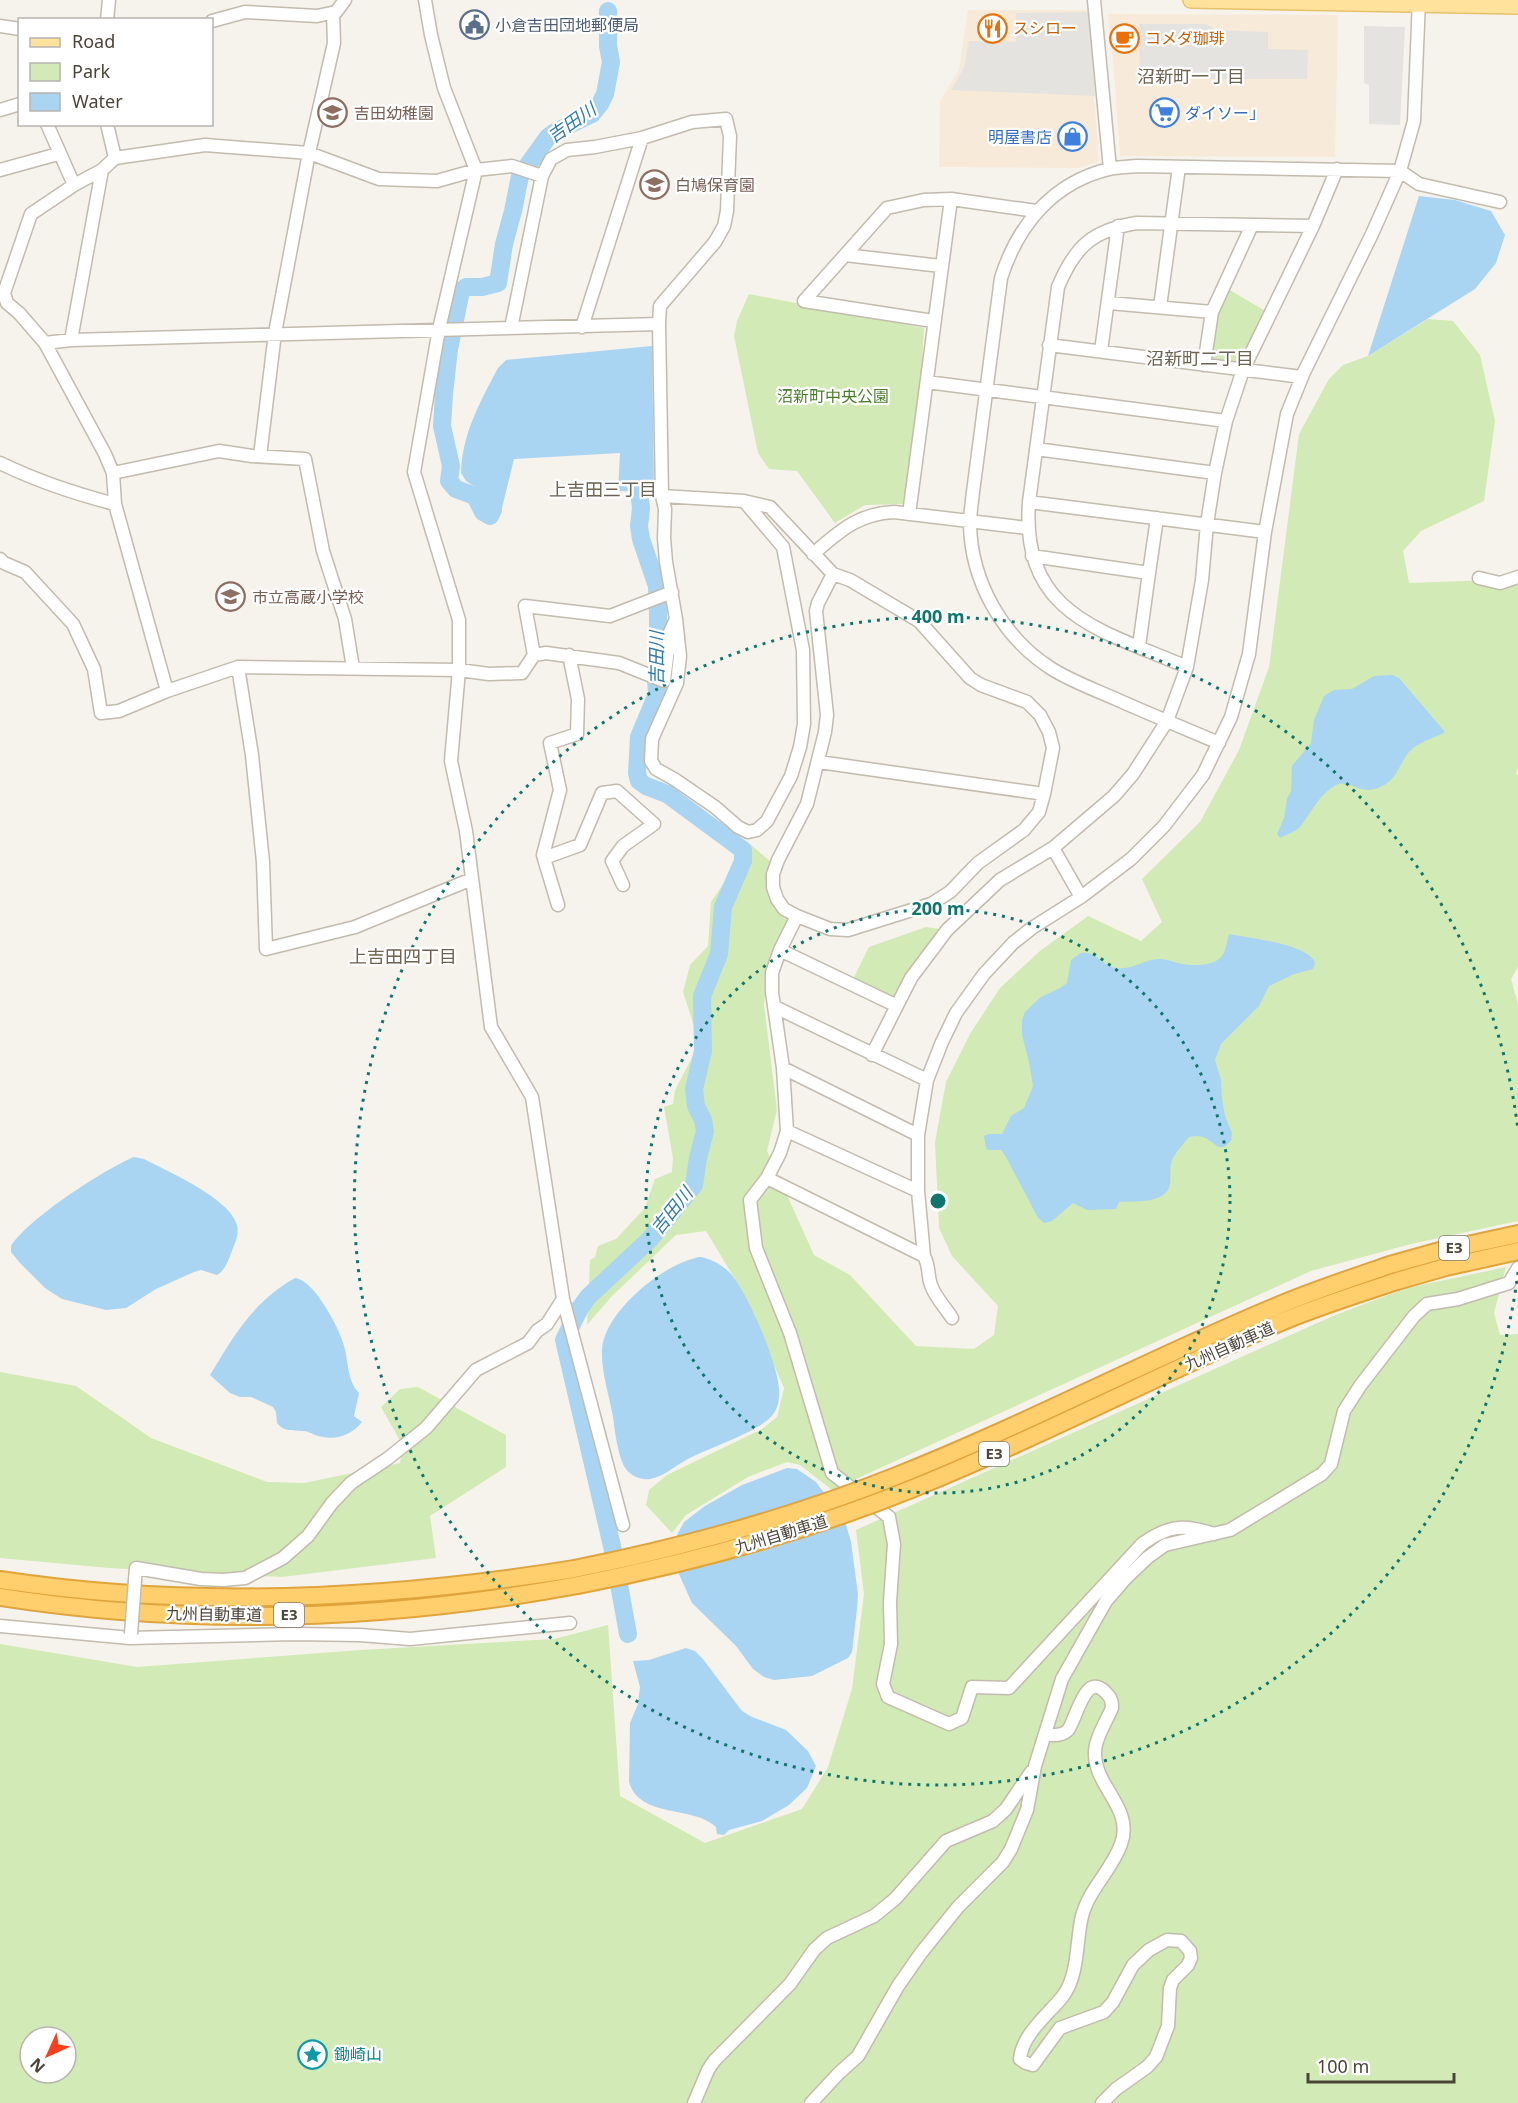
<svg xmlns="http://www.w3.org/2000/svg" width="1518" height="2103" font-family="'Noto Sans','Noto Sans JP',sans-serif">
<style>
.commercial{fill:#f7ead8}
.green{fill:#d2eab5;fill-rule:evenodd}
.parking{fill:#e5e3e0}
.water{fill:#a9d4f2}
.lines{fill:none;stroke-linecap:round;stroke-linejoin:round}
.river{stroke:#a9d4f2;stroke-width:18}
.minor-casing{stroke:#c2bbae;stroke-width:15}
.major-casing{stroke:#e6c16a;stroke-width:18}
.highway-casing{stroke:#e0a43c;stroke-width:20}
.minor{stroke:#fff;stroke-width:12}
.major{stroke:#ffe39c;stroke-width:15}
.highway{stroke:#ffcf6e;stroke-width:16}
.minor-bridge-casing{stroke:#c2bbae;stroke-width:15;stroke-linecap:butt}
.highway-bridge-casing{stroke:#e0a43c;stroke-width:20;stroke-linecap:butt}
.minor-bridge{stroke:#fff;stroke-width:12}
.highway-bridge{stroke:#ffcf6e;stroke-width:16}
.ring{fill:none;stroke:#0f766e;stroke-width:3;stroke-dasharray:3 6}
.labels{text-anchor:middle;stroke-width:4.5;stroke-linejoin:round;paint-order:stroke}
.shield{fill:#fff;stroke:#817c74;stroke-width:1.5}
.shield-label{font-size:15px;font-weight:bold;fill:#4b4439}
.service-label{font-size:16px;fill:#4e5e75;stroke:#fff;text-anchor:start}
.food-label{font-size:16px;fill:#c56008;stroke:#fff;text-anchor:start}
.education-label{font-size:16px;fill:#785e54;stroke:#fff;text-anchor:start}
.shop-label{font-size:16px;fill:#366cbe;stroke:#fff;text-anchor:start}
.park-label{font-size:16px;fill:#4a7f2a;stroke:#fff}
.street-label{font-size:16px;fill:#4b4439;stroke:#fff}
.culture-label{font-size:16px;fill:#0d838f;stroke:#fff;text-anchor:start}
.neighbourhood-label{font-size:18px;fill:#6e6250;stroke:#fff}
.water-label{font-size:18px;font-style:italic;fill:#2e7ab2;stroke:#fff}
.centre{fill:#0f766e;stroke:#fff;stroke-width:3}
.ring-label{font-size:18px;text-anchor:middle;font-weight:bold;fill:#0f766e;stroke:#fff;stroke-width:4.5;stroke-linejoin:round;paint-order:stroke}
</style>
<rect width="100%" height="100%" fill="#f6f3ec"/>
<path class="commercial" d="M968 10H1087L1099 161 1080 168 939 167 940 101 959 70Z
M1108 14 1338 15 1335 157 1120 156 1114 72Z"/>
<path class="green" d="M1228 289 1267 312 1243 367 1209 362 1213 315Z
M749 294 924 328 921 378 906 504 865 505 835 523 797 471 769 469 758 453 734 336 737 321Z
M1428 319 1453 321 1480 355 1495 421 1484 501 1421 531 1403 551 1409 583 1518 579V767L1516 774 1518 775V967L1511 979 1518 1004V1221L1411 1244 1311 1271 832 1490 800 1465 787 1462 748 1477 686 1515 672 1533 646 1505 649 1490 667 1475 762 1429 777 1417 784 1388 738 1284 706 1231 676 1235 612 1296 587 1325 590 1260 595 1257 598 1246 616 1239 645 1208 655 1179 672 1172 673 1158 664 1107 673 1104 675 1090 695 1052 697 1035 683 992 690 965 708 946 711 902 750 844 772 863 776 905 789 922 768 971 764 1005 777 1110 767 1151 814 1255 850 1275 916 1346 974 1349 994 1335 998 1306 952 1256 939 1228 935 1142 946 1082 970 1034 1000 988 1040 951 1088 916 1141 941 1162 922 1142 879 1200 822 1239 750 1269 667 1299 434 1329 379 1343 365 1368 356Z
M926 927 940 929 895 1002 852 981 869 947Z
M1506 1267 1494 1313 1500 1335 1518 1334V2103H0V1644L137 1667 361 1650 554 1639 608 1625 620 1796 705 1843 802 1809 828 1767 852 1689 864 1594 856 1530 1333 1316 1407 1288ZM30 2037H66V2073H30Z
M0 1372 76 1386 151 1438 267 1482 304 1483 400 1463 403 1446 381 1407 400 1389 418 1387 506 1435V1467L430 1516 436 1558 282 1577 109 1568 0 1558Z"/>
<path class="parking" d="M1090 12 1095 96 951 90 964 68 969 41 1016 42V13Z
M1139 24H1206L1216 30 1268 32V49L1308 50 1307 79H1140Z
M1364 26 1405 27 1400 125 1369 124V85L1364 83Z"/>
<path class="water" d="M1419 196 1455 200 1491 211 1505 235 1496 263 1475 289 1368 356Z
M652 346 654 492 618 491 620 453 514 459 501 512 482 502 485 493 466 481 461 473C462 434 480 402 498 368L506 360Z
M1393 675 1399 678 1445 732C1433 739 1419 741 1409 752 1400 763 1397 778 1384 785 1360 799 1351 778 1336 785 1320 793 1311 813 1300 827 1295 832 1287 834 1280 838L1277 834 1284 818 1287 799 1291 791 1292 766 1311 743 1314 720 1324 696 1334 690 1352 689 1374 676Z
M1229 934C1248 938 1309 944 1315 963L1313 969 1294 974 1269 986 1259 1006 1221 1044 1215 1060 1221 1080 1222 1099 1225 1116 1232 1133 1231 1141 1224 1147H1218C1208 1139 1202 1134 1189 1137 1183 1144 1176 1152 1172 1160 1169 1169 1171 1176 1170 1184 1167 1204 1134 1201 1119 1202L1116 1209 1087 1210 1073 1203 1052 1221 1044 1223 1038 1218 1006 1157 1001 1150H988L986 1148 984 1136 988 1134H1002L1011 1116 1024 1108 1033 1086 1029 1062 1022 1035V1020L1025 1012 1041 997 1060 988 1067 983 1071 960 1081 953C1096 951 1101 965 1115 968 1131 971 1144 959 1160 959 1168 959 1175 963 1183 964 1194 966 1215 966 1222 956 1226 951 1227 941 1229 934Z
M134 1157 144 1159C167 1171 231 1199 237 1225 239 1233 236 1241 233 1248 229 1258 226 1270 217 1275L201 1270 194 1272 156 1289 126 1308 106 1310 62 1299 45 1288 20 1263 11 1252V1246C28 1219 103 1170 134 1157Z
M700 1257C710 1258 724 1266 731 1274 747 1292 775 1358 778 1382 780 1392 780 1404 774 1413 763 1431 707 1448 686 1460 675 1466 663 1477 650 1479 641 1480 632 1477 626 1469 618 1458 615 1431 613 1417 609 1395 601 1371 602 1349 605 1311 664 1263 700 1257Z
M295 1278C315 1280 341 1331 345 1349 348 1363 348 1382 359 1393L354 1416 362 1422C350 1437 333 1441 315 1435 311 1433 307 1431 302 1431 292 1430 284 1432 277 1423L276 1412 273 1407 251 1397H240L230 1393 210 1375C235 1334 252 1303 295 1278Z
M787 1468 797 1469 816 1482 845 1521 851 1542 858 1594 857 1609 852 1652 848 1658 812 1676 774 1680 764 1677 753 1669 736 1646 692 1603 678 1572 676 1537 684 1522 705 1506 742 1485Z
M686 1648 695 1651 703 1659 742 1711 752 1717 786 1730 808 1751 816 1766 807 1788 789 1805 762 1821 729 1830 724 1835 717 1834 716 1827C693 1805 640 1819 629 1782L630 1723 638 1704 640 1687 633 1661 649 1660Z"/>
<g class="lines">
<path class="river" d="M492 484 493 510 490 516 483 512 475 496 456 489 449 481 451 466 442 426 444 394 449 349 461 291 466 287H482L498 283 504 244 513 211 520 176 548 137 555 132 592 114 600 104 605 94 611 62 608 46V11
M628 1634 612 1546 564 1340 580 1308 588 1297 650 1239 694 1185 698 1158 705 1131 703 1120 696 1106 694 1089 703 1051 702 996 719 954 723 907 743 861V850L667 794 646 786 639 781 637 773 639 737 657 694 656 678 658 665V615L657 586 641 539 639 526 641 508 636 467"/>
<defs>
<path id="minor" d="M425 0 431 35 444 88 476 170 439 329 414 472 459 620V670L451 761 466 831 491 1027 532 1097 563 1299 623 1525
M1094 0 1110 169
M107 20 109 0
M212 21 245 12 317 16 336 12 345 0
M0 26 20 29
M0 110 20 104
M47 124 74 185
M107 124 115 158
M0 170 58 154
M845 255 941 266
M1109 303 1212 312 1252 225
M1160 307 1179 167
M933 321 804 301 887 208 924 200 951 199 1036 211
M582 327 642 138
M511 328 542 176 551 159 567 150 595 147 642 138 692 122 726 119 730 136 727 211 724 226 715 242 660 306 659 324
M71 340 102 170
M45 343 71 340 659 324 662 496 744 501 770 507 833 574 850 580 919 621 970 678 981 685 1027 702 1040 715 1049 732 1053 748 1044 794 1039 812 1024 830 978 863 950 892 931 904 848 930 830 929 797 916 784 909 777 899 773 887V874L778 860 807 804 825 732 827 715 816 611 818 603 833 574
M1049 345 1302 377
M1101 351 1118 226
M1204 365 1212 312
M927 382 1226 421
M1036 449 1215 473
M260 456 275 333 309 153 334 43 333 13
M0 463C37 481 76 494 115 504
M113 473 219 451 252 456 305 459 323 551 345 619 353 668
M662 496 665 509 664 538 666 562 676 619 680 656 677 683 652 739 651 761 656 769 674 779 715 807 738 827 748 832 757 830 767 821 791 776 800 747 804 724 803 650 783 547 744 501
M1029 502 1265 532
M909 514 951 199
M813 554C840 531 857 514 894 512L1027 528
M1032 556 1149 573 1157 518
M0 559 4 563 25 572 73 624 94 669 101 713 119 711 167 691 238 667 459 670 489 674 522 673 534 655 546 653 619 663 664 681 670 632 676 619
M1479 578 1500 583 1518 577
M1139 646 1149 573
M534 655 525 606 610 616 672 592
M238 667 252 755 263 862 266 949 355 927 472 879
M1187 667C1101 630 1021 615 1029 502L1058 287C1075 246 1093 230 1137 223L1313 226
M167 691 115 504 113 473 105 454 45 343 19 313 7 303 4 293 31 214 74 185 102 170 115 158 205 145 309 153 379 179 437 181 476 170 512 166 542 176
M1219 743C1186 729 1152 715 1118 700 1096 690 1073 682 1052 669 1003 638 971 582 970 524 970 513 972 502 973 492L1001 278C1018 225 1052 183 1109 169 1118 167 1128 167 1137 166L1400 171 1419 184 1500 202
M819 762 1044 794
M1053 848 1081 897
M544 858 580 845 602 793 617 791 654 824 623 846 612 861 623 885
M558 905 543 855 560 790 550 743 577 734 578 699 569 655
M797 916 780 950 772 973V992L783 1068 787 1131 780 1153 767 1178 750 1200 756 1248 790 1333 832 1473 889 1517 894 1544 890 1602 891 1644 883 1684 888 1697 949 1724 962 1718 972 1687 1009 1688 1142 1544C1169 1525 1183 1524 1214 1534
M780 950 895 1005
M775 1007 927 1080
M872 1055 911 978 947 930 1000 880 1053 848 1114 796 1133 774 1167 721 1187 667 1202 580 1207 524 1215 473 1226 421 1243 370 1313 226 1337 169
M783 1068 918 1135
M787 1131 918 1191
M767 1178 924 1256
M952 1318C945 1307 935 1297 931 1285 927 1274 930 1267 924 1256L918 1191V1135L927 1080 942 1042 956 1013 984 974 1013 943 1032 928 1081 897 1131 859 1164 826 1203 775 1231 717 1249 654 1265 532 1287 414 1304 372 1372 234 1400 171 1414 121 1419 0
M135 1580 136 1568 201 1579 223 1580 245 1578 283 1558 308 1536 332 1503 351 1483 387 1459 426 1428 476 1370 528 1343 537 1331 547 1324 563 1299
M0 1626 130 1638 294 1634 360 1635 410 1639 570 1623
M1046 1735C1053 1735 1063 1736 1068 1730 1077 1719 1085 1667 1108 1695 1112 1699 1112 1703 1112 1708 1106 1722 1094 1740 1095 1755 1096 1788 1134 1809 1121 1844 1112 1870 1089 1889 1082 1916 1076 1940 1079 1975 1063 1996 1049 2014 1022 2034 1020 2059L1026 2063 1033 2065 1060 2028 1104 2012 1113 2002 1133 1965 1149 1950 1167 1940 1181 1941 1190 1951 1191 1958 1188 1965 1173 1980 1170 1988 1168 2026 1156 2057 1147 2067 1116 2089 1102 2103
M694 2103 708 2070 714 2061 790 1984 814 1950 827 1938 874 1916 895 1899 946 1841 993 1821 1006 1809 1031 1772
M811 2103 839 2073 858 2056 898 1986 921 1953 958 1907 1003 1862 1011 1849 1027 1810 1035 1766 1062 1679 1106 1601 1125 1579 1147 1558 1165 1545 1230 1530 1322 1474 1331 1464 1344 1411 1360 1386 1414 1316 1427 1304 1458 1299 1509 1283 1518 1268"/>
<path id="major" d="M1191 0 1518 6"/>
<path id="highway" d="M1390 1265 1440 1251 1518 1234
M1397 1281 1446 1267 1518 1251
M0 1580C191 1609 383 1600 574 1569
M0 1597C191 1627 388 1620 578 1585"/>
</defs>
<use href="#minor" class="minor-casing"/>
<use href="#major" class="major-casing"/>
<use href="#highway" class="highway-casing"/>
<use href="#minor" class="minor"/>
<use href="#major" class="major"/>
<use href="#highway" class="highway"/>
<defs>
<path id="minor-bridge" d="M131 1634 135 1580"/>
<path id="highway-bridge" d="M574 1569C685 1547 794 1517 899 1475 1027 1424 1148 1360 1275 1307 1312 1291 1352 1278 1390 1265
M578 1585C690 1563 802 1533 909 1490 1035 1439 1156 1376 1281 1322 1319 1306 1358 1294 1397 1281"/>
</defs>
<use href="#minor-bridge" class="minor-bridge-casing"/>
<use href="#highway-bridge" class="highway-bridge-casing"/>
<use href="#minor-bridge" class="minor-bridge"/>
<use href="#highway-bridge" class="highway-bridge"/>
</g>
<g class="ring">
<circle cx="938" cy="1201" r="292"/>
<path d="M1518 1272A584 584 0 1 1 1518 1130"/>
</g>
<defs>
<symbol id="civic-ring" viewBox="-11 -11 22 22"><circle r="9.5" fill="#fff" stroke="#5c6f8a" stroke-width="1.5"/><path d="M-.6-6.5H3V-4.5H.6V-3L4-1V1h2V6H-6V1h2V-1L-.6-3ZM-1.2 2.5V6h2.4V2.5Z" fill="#5c6f8a"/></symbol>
<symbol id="restaurant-ring" viewBox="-11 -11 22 22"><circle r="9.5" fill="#fff" stroke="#e8710a" stroke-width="1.5"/><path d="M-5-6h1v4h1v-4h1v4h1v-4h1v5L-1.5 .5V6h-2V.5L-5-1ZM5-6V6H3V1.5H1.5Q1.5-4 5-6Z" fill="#e8710a"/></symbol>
<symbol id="cafe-ring" viewBox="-11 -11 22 22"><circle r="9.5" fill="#fff" stroke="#e8710a" stroke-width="1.5"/><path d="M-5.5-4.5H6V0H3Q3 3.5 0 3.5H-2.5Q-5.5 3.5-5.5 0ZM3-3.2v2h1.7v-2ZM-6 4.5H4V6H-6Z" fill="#e8710a"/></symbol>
<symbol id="school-ring" viewBox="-11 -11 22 22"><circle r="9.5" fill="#fff" stroke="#8d6e63" stroke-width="1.5"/><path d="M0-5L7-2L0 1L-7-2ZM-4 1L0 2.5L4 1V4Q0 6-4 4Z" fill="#8d6e63"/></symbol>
<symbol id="supermarket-ring" viewBox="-11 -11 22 22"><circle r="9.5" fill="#fff" stroke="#3f7fe0" stroke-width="1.5"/><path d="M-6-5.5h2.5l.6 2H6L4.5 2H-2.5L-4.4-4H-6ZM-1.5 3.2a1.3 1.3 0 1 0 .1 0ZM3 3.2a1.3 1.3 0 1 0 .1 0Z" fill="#3f7fe0"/></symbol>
<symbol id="shop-ring" viewBox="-11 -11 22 22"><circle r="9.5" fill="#fff" stroke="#3f7fe0" stroke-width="1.5"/><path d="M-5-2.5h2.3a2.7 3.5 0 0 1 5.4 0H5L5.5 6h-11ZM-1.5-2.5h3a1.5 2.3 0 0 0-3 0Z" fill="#3f7fe0"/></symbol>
<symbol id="sight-ring" viewBox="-11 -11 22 22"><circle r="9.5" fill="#fff" stroke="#0f9aa8" stroke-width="1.5"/><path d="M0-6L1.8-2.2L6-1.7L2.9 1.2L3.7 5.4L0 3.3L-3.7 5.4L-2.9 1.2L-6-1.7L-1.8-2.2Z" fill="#0f9aa8"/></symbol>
</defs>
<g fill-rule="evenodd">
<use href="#civic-ring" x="458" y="8" width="33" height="33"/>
<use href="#restaurant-ring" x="976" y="12" width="33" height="33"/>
<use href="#cafe-ring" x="1108" y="22" width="33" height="33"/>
<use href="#school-ring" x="316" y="96" width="33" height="33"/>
<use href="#supermarket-ring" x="1148" y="96" width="33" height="33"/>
<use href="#shop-ring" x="1056" y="120" width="33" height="33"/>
<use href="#school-ring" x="638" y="168" width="33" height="33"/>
<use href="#school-ring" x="214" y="580" width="33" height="33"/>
<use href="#sight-ring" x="296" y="2038" width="33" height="33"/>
</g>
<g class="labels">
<g class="shield">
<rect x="1439" y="1236" width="30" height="24" rx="4.5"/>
<rect x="979" y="1442" width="30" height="24" rx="4.5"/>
<rect x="274" y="1603" width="30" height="24" rx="4.5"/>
</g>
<g class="shield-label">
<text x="1454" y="1253">E3</text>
<text x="994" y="1459">E3</text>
<text x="289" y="1620">E3</text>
</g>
<g class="service-label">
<text x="495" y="31">小倉吉田団地郵便局</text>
</g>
<g class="food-label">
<text x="1013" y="34">スシロー</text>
<text x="1145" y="44">コメダ珈琲</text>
</g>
<g class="education-label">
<text x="354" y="119">吉田幼稚園</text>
<text x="675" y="191">白鳩保育園</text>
<text x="252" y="603">市立高蔵小学校</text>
</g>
<g class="shop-label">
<text x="1185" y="119">ダイソー」</text>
<text x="1052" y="143" text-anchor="end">明屋書店</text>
</g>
<g class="park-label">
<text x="833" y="402">沼新町中央公園</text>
</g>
<g class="street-label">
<text transform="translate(1229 1346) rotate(-24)" y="6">九州自動車道</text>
<text transform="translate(781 1534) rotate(-17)" y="6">九州自動車道</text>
<text transform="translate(214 1614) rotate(1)" y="6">九州自動車道</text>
</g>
<g class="culture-label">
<text x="334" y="2060">鋤崎山</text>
</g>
<g class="neighbourhood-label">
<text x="1191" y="83">沼新町一丁目</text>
<text x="1200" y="365">沼新町二丁目</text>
<text x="603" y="496">上吉田三丁目</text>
<text x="403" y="963">上吉田四丁目</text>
</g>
<g class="water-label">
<text transform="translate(572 123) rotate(-35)" y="6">吉田川</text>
<text transform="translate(657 658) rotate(-90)" y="6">吉田川</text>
<text transform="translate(672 1211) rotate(-51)" y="6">吉田川</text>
</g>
</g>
<circle cx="938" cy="1201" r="9" class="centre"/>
<g class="ring-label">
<text x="938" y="623">400 m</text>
<text x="938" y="915">200 m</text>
</g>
<rect x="18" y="18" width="195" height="108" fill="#ffffff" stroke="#b7b4b0" stroke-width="1.5"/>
<rect x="30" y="38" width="30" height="9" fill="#ffe39c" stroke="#b7b4b0" stroke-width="1.5"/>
<text x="72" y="48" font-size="18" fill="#4b4439">Road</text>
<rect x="30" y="63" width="30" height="18" fill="#d2eab5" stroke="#b7b4b0" stroke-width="1.5"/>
<text x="72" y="78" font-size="18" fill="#4b4439">Park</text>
<rect x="30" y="93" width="30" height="18" fill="#a9d4f2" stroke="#b7b4b0" stroke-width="1.5"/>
<text x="72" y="108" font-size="18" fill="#4b4439">Water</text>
<g transform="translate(48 2055) rotate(225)"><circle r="28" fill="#ffffff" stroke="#b7b4b0" stroke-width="1.5"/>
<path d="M0-4.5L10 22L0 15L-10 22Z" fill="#fc3f1d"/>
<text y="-9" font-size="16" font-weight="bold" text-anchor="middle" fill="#4b4439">N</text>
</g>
<path d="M1308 2073v9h146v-9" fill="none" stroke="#4b4439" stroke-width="3"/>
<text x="1317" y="2073" font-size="18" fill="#4b4439" stroke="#ffffff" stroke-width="4.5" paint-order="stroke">100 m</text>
</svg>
